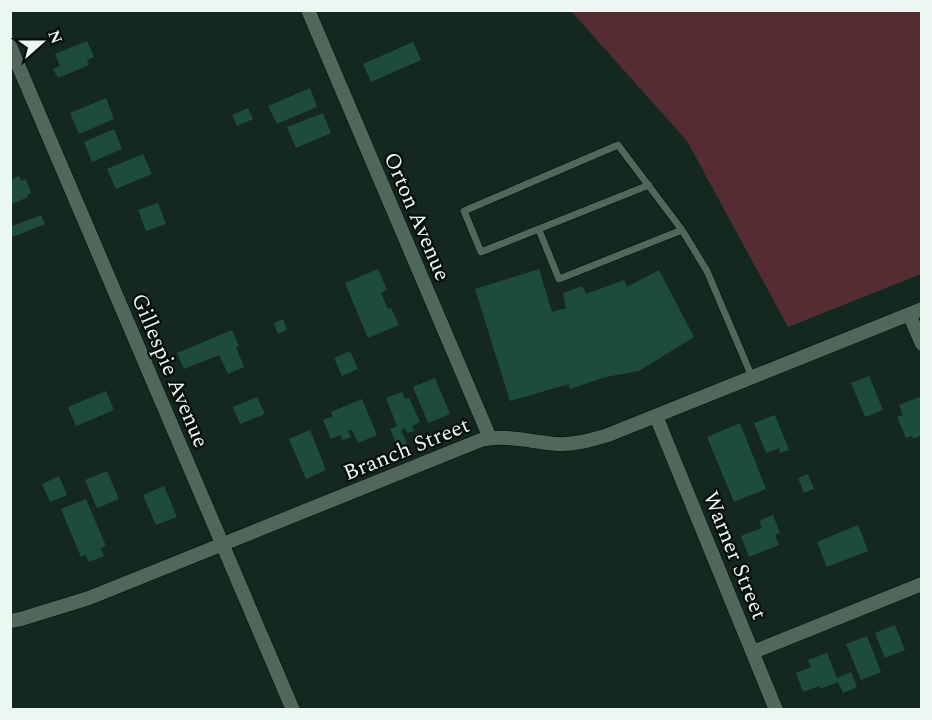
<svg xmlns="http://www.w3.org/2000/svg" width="932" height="720" font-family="Spectral,serif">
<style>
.grass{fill:#542c32}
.building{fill:#1d4d3a}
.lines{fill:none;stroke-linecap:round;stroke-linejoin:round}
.service-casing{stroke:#011009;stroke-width:8}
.minor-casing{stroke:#011009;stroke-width:15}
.service{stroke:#51675c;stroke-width:7}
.minor{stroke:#51675c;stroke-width:14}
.labels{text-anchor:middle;stroke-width:4.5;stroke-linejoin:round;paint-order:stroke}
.street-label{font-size:22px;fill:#ebf8f1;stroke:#060f0b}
</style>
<rect width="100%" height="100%" fill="#14281f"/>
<path class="grass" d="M571 11H921V274L788 327 687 141Z"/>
<path class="building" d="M87 41 94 57 87 60 89 65 58 78 53 69 60 66 55 54Z
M413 42 421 60 371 82 363 64Z
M310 88 317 107 277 124 268 106Z
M106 98 114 119 79 134 70 113Z
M248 108 253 119 237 126 232 115Z
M323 113 331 133 296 148 287 127Z
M114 129 122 149 92 162 84 142Z
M143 154 152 174 116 189 107 169Z
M19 176 21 181 26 179 31 193 27 195 28 197 10 205V180Z
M158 203 166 224 146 231 138 210Z
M41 215 45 224 10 238V227Z
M378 269 387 290 381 293 388 309 391 308 399 325 368 338 345 283Z
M539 269 552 312 566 308 563 293 582 286 586 294 624 280 627 287 659 270 694 337 639 371 606 377 570 389 569 384 510 401 475 289Z
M283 319 287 330 278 334 274 323Z
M232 330 239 346 236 347 244 367 228 374 219 355 184 369 177 353Z
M350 351 358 369 342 376 334 358Z
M869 376 883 410 865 417 851 383Z
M435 378 450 414 428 423 413 387Z
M106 391 114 410 76 426 68 407Z
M402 392 405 399 409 398 420 422 412 426 414 431 407 433 405 428 401 430 407 444 398 448 390 429 397 426 386 398Z
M257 397 265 414 240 424 233 407Z
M919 397 922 402V435L913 439 912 436 906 438 897 417 903 415 899 405Z
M362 399 377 435 358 443 352 430 348 431 351 437 343 440 340 435 331 439 323 420 333 416 331 412Z
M775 415 789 450 780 453 779 448 766 453 754 423Z
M740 423 766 489 734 502 707 437Z
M310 430 326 470 306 479 289 439Z
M107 471 119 499 97 508 85 480Z
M808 474 814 489 804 493 798 478Z
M59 476 67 495 50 502 42 484Z
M164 486 177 517 156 525 143 495Z
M86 499 106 546 101 548 104 556 89 562 85 555 81 557 61 509Z
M773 515 780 533 775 535 779 545 749 557 741 536 762 528 759 521Z
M858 525 868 551 827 567 817 542Z
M895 625 905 650 885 658 875 633Z
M867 636 881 672 861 680 846 644Z
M827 653 837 678 851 672 857 687 843 693 838 682 820 689 819 686 803 692 796 673 811 667 808 660Z"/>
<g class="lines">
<defs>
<path id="service" d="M649 185 481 252 464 211 618 145 682 230 707 271 752 377
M539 230 559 279 682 230"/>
<path id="minor" d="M308 10 490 438
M10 46 293 710
M909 314 922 344
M656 416 776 710
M10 621 21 619 89 598 481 440C507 434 531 442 557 444 575 445 591 440 608 435L922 309
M753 652 922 584"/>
</defs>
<use href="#service" class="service-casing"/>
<use href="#minor" class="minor-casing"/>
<use href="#service" class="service"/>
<use href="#minor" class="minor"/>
</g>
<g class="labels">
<g class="street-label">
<text transform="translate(418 216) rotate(67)" y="8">Orton Avenue</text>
<text transform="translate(171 370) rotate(67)" y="8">Gillespie Avenue</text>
<text transform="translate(406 448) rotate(-22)" y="8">Branch Street</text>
<text transform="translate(736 555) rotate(68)" y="8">Warner Street</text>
</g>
</g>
<rect width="932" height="720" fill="none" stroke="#ebf8f1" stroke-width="24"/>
<g transform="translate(42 42) rotate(69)" stroke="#060f0b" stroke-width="4.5" paint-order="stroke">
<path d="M0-4.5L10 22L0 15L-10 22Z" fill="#ebf8f1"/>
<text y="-9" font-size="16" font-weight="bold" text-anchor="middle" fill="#ebf8f1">N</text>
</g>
</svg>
